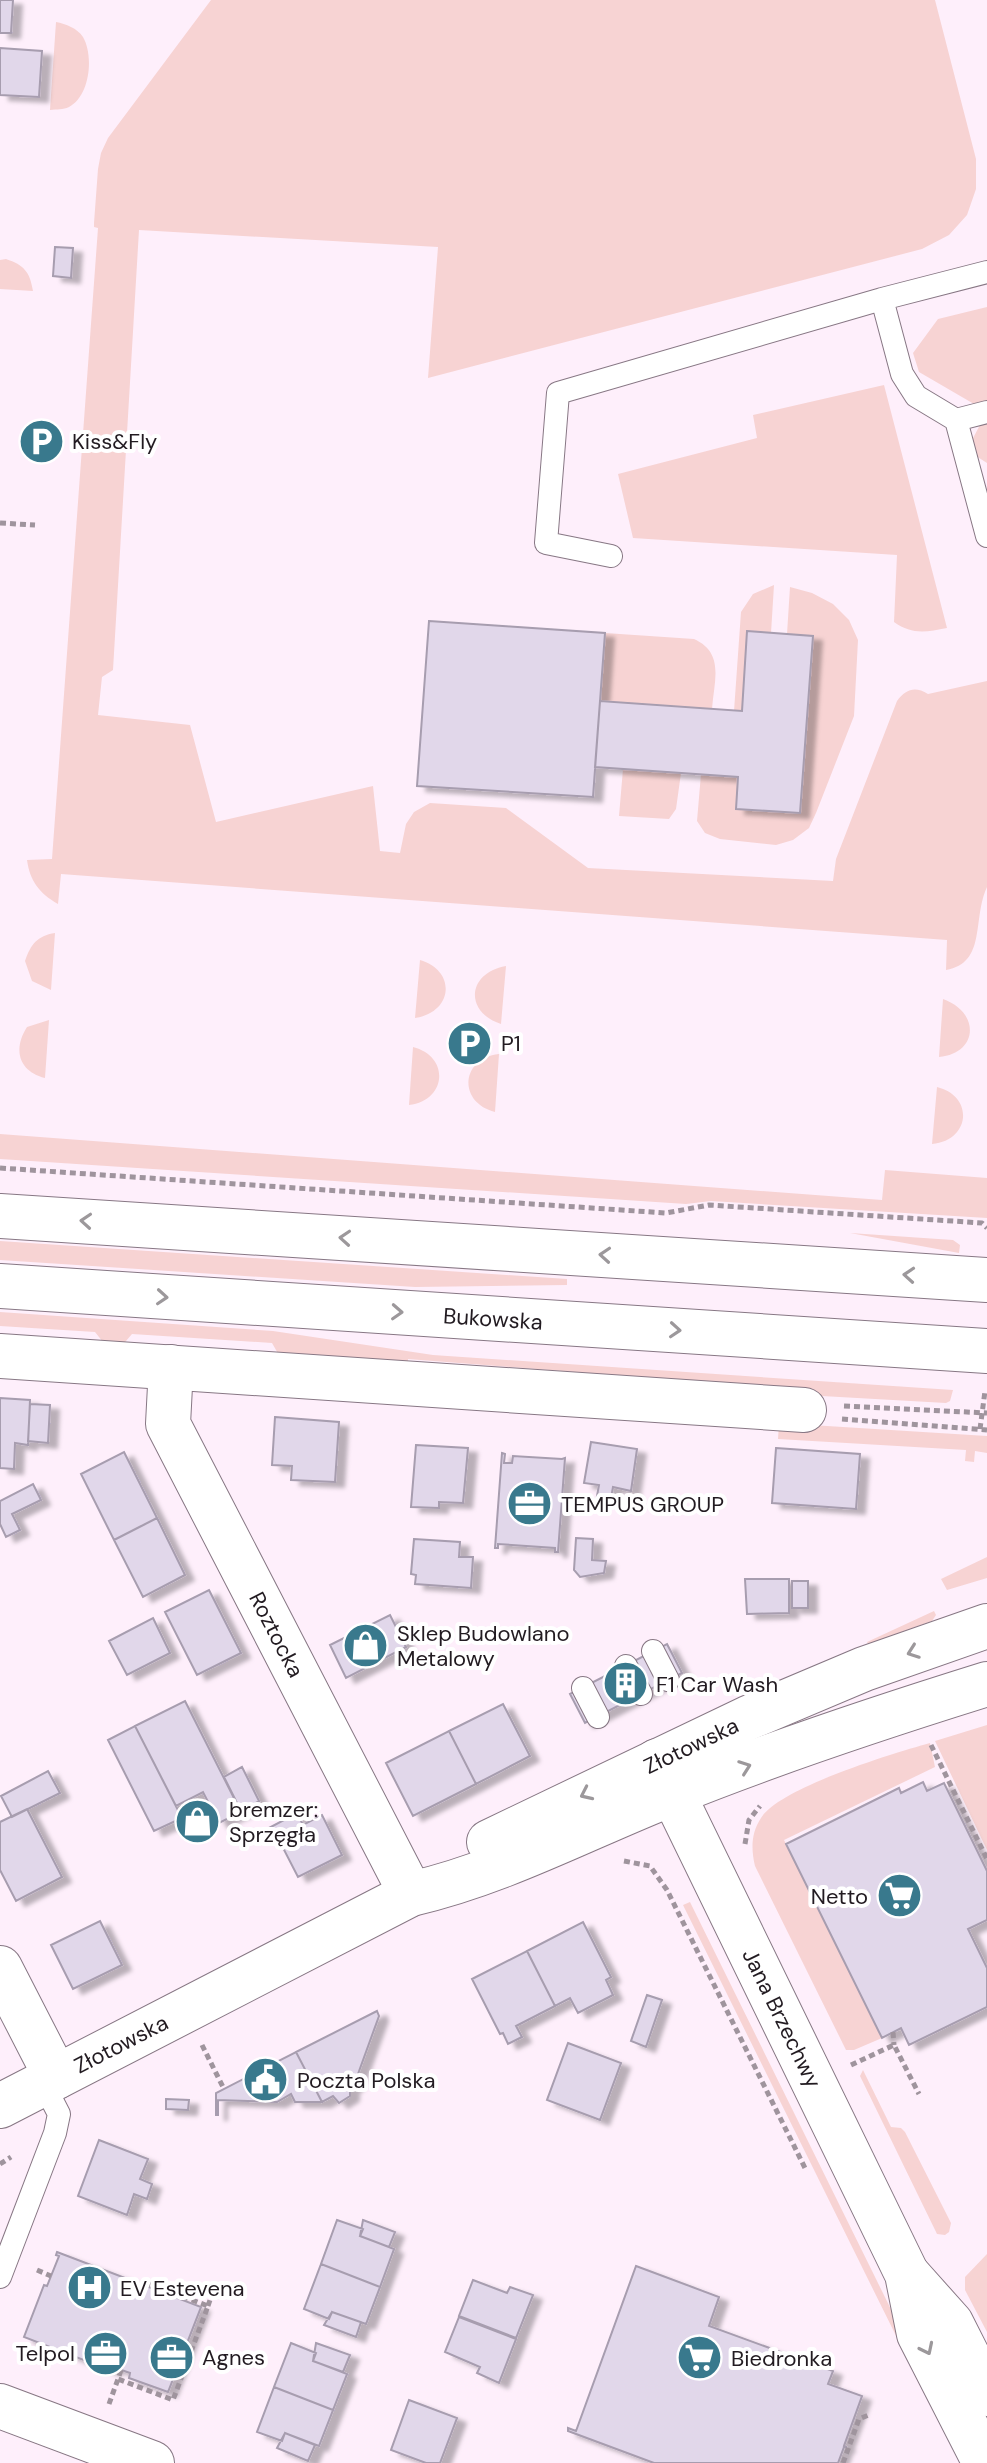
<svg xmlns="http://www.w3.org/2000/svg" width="987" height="2463" font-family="'DM Sans',sans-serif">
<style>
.green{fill:#f7d3d3}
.building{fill:#e1d7ea;stroke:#a79daf;stroke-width:2;filter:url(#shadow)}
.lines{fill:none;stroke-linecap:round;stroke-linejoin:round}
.service-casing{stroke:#877784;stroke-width:24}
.minor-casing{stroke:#877784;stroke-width:46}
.tertiary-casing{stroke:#877784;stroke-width:46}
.secondary-casing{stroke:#877784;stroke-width:46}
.path{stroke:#9f949d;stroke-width:5;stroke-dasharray:6 4;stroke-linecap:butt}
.service{stroke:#fff;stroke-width:22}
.minor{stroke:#fff;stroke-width:44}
.tertiary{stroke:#fff;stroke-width:44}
.secondary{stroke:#fff;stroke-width:44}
.oneway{stroke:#9c989b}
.labels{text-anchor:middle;stroke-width:8;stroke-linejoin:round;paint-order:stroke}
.poi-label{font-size:22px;fill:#221b21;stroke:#fff;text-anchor:start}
.street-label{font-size:22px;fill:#221b21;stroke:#fff}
</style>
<defs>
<filter id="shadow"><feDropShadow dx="9" dy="5" stdDeviation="2" flood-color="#0004"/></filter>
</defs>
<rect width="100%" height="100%" fill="#feeffb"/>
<path class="green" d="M211 0H935L976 159V189L967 215 949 235 922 249 428 378 438 247 139 230 113 670 102 677 98 715 190 725 216 822 373 786 380 851 400 853 406 824 414 812 430 803 506 808 588 868 833 881 836 859 897 701C906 689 915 686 928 694L987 681V887C972 919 987 963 946 970L947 940 61 874 58 904C39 893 30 881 27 860L52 859 98 228 94 227V223L98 169 101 153 108 138Z
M56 22C66 24 77 28 83 37 94 56 90 96 69 107 63 110 57 109 50 110Z
M6 259C24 265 30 272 33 291L0 289V260Z
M987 307V401L974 404 919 372 913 353 938 319Z
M884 385 947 628C926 632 912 635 894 622L897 555 633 538 618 474 757 438 753 415Z
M987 423V463L976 456 972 440 980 425Z
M774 585 771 633 747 631 742 711H734L741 612 753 594Z
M790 587 812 593 833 604 849 620 858 640 854 716 816 813 809 828 793 840 776 845 720 839 705 833 697 821 701 774 738 777 736 809 800 813 813 636 787 634Z
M605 633 694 639C725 653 714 681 712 709L600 701Z
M623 769 681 773 676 809 669 819 619 816Z
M55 933 51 990 32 981 25 961C31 944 37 936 55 933Z
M420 960C457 971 453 1012 415 1018Z
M506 966 501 1024C464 1012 467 973 506 966Z
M943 999C980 1012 979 1053 939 1057Z
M49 1020 45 1078C18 1071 13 1049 27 1027Z
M413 1047C451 1057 446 1101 409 1105Z
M499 1054 495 1112C457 1102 461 1058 499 1054Z
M937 1087C974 1096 971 1140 932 1144Z
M0 1134 882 1200 885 1170 987 1178V1218L711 1201 686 1204 0 1159Z
M850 1233 953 1240 960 1245 959 1253Z
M0 1241 567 1279V1285L415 1287 0 1260Z
M0 1312 273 1331 433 1355 953 1390 950 1401 946 1403 804 1395V1390L408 1359V1368L280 1357 272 1343 132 1334 120 1348 107 1347 95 1332 0 1326Z
M779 1423 987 1436V1453L975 1451 974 1462 965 1461 966 1450 778 1439Z
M987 1557V1578L947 1590 941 1579Z
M934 1611 936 1615 932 1621 868 1644 867 1642Z
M987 1725V1850L935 1741Z
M930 1743 935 1767 784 1840 882 2038 854 2050H846L755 1866C751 1849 751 1833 761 1818 779 1788 894 1753 930 1743Z
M690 1902 914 2356 907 2358 683 1905Z
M863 2070 891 2127 901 2128 905 2132 951 2223 949 2232 945 2235 937 2234 860 2076Z
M987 2254V2332L965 2290V2277Z"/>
<path class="building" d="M0 0H13L11 33H0Z
M0 48 42 51 39 97 0 95Z
M55 247 73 248 71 278 53 276Z
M429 621 605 633 593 797 417 786Z
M747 631 813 636 800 813 736 809 738 777 595 767 600 701 742 711Z
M0 1398 30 1400 28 1445 15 1443 14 1469 0 1468Z
M30 1404 50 1405 48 1443 28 1441Z
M275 1417 339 1422 335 1482 291 1480 292 1466 272 1465Z
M591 1442 637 1449 631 1491 613 1487 611 1498 597 1496 599 1485 584 1483Z
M416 1445 468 1448 463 1503 439 1502V1508L411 1507Z
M776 1448 860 1454 856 1509 772 1503Z
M124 1452 157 1518 114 1540 81 1474Z
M502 1453 505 1454 504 1463H512L513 1456 562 1459 565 1458 558 1552H555V1548L498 1544V1548H495Z
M33 1484 41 1500 12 1514 20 1530 6 1537 0 1524V1501Z
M157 1518 185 1575 143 1597 114 1540Z
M576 1538 593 1539 592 1560 606 1561 604 1573 580 1577 574 1570Z
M414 1539 460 1542 459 1557H473L471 1588 415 1584 416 1575 411 1574Z
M745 1579H789V1613L747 1614Z
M792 1581H808V1608H792Z
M209 1590 241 1653 197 1675 165 1612Z
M390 1615 406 1647 346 1678 330 1645Z
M153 1618 170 1653 127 1675 109 1641Z
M667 1644 682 1673 585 1723 570 1694Z
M185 1701 241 1812 219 1823 203 1792 176 1806 135 1726Z
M503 1704 530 1756 476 1784 449 1731Z
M135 1726 182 1818 154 1831 108 1740Z
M449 1731 476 1784 413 1816 386 1763Z
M242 1767 259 1801 241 1811 224 1777Z
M48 1771 60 1793 12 1817 1 1796Z
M923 1782 927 1791 944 1783 987 1871V1920L968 1929 987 1968V2007L909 2045 901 2028 882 2038 786 1844 899 1788 901 1793Z
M27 1809 62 1877 16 1901 0 1870V1822Z
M297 1813 303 1825 322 1815 342 1855 298 1877 279 1840 274 1842 267 1829Z
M100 1921 122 1965 73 1989 51 1945Z
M583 1922 611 1977 606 1980 613 1995 578 2013 570 1998 555 2006 527 1951Z
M527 1951 555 2006 516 2026 522 2037 508 2044 503 2033 500 2034 472 1979Z
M647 1995 662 2000 646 2047 631 2041Z
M377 2011 379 2016 354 2085 350 2088V2096L339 2103 333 2096 322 2102 296 2052Z
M568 2043 621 2063 600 2120 547 2100Z
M296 2052 322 2102H295L291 2094 277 2102 218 2100V2115H216V2093Z
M166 2099 189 2100 188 2110 166 2109Z
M99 2140 148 2159 140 2179 152 2184 147 2199 134 2194 127 2215 78 2196Z
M337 2220 363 2229 360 2236 394 2249 380 2287 321 2264Z
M363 2220 395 2232 389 2247 360 2236Z
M57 2252 201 2307 168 2392 129 2378 130 2373 113 2367 112 2371 24 2337 44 2285 47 2286 59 2256 56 2255Z
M321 2264 380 2287 366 2324 332 2312 329 2319 304 2309Z
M636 2266 719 2297 709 2326 833 2371 828 2384 862 2396 844 2446 847 2447H844L838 2463H654L568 2431V2428L576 2431Z
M473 2280 507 2293 510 2287 533 2295 516 2338 459 2316Z
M332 2312 361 2322 356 2337 324 2325Z
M459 2317 516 2339 499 2383 477 2373 480 2367 445 2352Z
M291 2343 316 2353 313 2361 347 2374 333 2410 274 2387Z
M316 2343 350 2355 343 2372 313 2361Z
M274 2387 333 2410 319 2446 285 2433 282 2441 257 2432Z
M409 2400 457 2418 440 2463H426L391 2450Z
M285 2433 315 2445 308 2461 277 2448Z"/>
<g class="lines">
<defs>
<path id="service" d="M882 299 902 374 916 396 956 420 987 536
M956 420 987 412
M611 556 546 543 558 393 882 299 987 272
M653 1651 668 1680
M626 1666 641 1694
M583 1688 598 1717
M0 2277 55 2133 59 2114 43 2083"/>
<g id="minor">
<path d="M0 1356 804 1410"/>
<path id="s1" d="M171 1367 168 1424 411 1894"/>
<path id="s2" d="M657 1761 907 2274 919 2334 985 2463"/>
<path d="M0 1968 56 2077"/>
<path d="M909 2276 951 2323 987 2394"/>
<path d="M0 2406 152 2463"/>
</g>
<g id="tertiary">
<path id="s3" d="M489 1842 748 1718 864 1669 987 1626"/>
<path id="s4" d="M0 2106 411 1894C502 1873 585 1828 671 1794 775 1752 881 1717 987 1684"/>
</g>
<g id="secondary">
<path d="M0 1216 987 1280"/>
<path id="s5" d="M0 1286 987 1351"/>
</g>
</defs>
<use href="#service" class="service-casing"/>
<use href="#minor" class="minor-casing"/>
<use href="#tertiary" class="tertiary-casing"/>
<use href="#secondary" class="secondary-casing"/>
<path class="path" d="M0 523 35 525
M0 1168 666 1213 709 1205 982 1223 987 1228
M844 1406 987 1413
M842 1419 987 1430
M980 1429 985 1391
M931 1745 987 1859
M745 1844 749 1820 760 1806
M624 1861 650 1866 667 1890 805 2168
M893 2032 894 2045
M202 2045 224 2089
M851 2065 894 2045 919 2094
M0 2164 11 2157
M37 2270 51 2276
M208 2306 213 2291
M121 2370 118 2379 173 2400 208 2306 144 2282 143 2285
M109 2404 118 2379
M843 2463 859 2419 871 2414"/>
<use href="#service" class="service"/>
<use href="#minor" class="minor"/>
<use href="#tertiary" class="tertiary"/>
<use href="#secondary" class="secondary"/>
</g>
<defs><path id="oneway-chevron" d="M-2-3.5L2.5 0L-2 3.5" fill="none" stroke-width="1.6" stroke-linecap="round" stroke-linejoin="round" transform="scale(2)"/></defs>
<g class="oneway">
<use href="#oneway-chevron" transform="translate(86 1221) rotate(-176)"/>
<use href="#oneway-chevron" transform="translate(345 1238) rotate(-176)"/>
<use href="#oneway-chevron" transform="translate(605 1255) rotate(-176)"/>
<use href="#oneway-chevron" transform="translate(909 1275) rotate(-176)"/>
<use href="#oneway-chevron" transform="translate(162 1297) rotate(4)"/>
<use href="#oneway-chevron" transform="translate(397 1312) rotate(3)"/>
<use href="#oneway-chevron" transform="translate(675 1330) rotate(4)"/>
<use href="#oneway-chevron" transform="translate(913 1652) rotate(160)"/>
<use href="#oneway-chevron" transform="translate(745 1767) rotate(-20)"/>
<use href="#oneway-chevron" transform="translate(586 1794) rotate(155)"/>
<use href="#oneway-chevron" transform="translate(927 2349) rotate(64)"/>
</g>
<defs>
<symbol id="parking-disc" viewBox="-11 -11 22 22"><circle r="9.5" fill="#39798d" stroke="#fff"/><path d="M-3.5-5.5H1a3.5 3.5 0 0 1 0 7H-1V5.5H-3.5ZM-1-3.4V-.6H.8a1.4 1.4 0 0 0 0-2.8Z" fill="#fff"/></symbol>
<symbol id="office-disc" viewBox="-11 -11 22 22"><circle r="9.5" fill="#39798d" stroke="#fff"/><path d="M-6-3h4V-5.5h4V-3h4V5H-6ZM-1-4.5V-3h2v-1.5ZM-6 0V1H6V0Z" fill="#fff"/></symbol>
<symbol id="shop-disc" viewBox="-11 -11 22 22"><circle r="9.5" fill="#39798d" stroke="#fff"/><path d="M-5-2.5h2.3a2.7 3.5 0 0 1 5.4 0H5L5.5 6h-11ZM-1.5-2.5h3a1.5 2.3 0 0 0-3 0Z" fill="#fff"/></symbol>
<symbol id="building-disc" viewBox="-11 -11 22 22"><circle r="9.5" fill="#39798d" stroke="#fff"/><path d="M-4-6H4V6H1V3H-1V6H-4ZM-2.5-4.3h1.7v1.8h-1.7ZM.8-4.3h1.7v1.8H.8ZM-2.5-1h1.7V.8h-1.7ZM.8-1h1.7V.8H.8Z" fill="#fff"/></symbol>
<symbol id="supermarket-disc" viewBox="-11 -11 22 22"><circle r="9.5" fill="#39798d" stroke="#fff"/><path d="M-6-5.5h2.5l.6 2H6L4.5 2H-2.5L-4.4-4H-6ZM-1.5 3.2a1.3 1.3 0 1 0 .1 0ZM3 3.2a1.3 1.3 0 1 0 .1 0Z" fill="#fff"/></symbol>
<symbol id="civic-disc" viewBox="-11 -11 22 22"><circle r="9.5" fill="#39798d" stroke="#fff"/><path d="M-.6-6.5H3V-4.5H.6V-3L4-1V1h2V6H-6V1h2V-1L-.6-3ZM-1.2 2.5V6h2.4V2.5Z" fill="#fff"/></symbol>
<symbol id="hospital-disc" viewBox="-11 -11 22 22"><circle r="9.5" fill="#39798d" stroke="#fff"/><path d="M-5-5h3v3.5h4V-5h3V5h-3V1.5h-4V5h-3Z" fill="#fff"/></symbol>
</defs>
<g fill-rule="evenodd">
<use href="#parking-disc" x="16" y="416" width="51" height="51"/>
<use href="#parking-disc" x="444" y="1018" width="51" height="51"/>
<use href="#office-disc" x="504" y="1478" width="51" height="51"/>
<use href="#shop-disc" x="340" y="1620" width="51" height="51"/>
<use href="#building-disc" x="600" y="1658" width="51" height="51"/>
<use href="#shop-disc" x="172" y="1796" width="51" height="51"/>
<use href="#supermarket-disc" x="874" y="1870" width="51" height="51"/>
<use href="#civic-disc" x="240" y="2054" width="51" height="51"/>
<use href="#hospital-disc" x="64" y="2262" width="51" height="51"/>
<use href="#office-disc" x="80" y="2328" width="51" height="51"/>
<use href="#office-disc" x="146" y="2332" width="51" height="51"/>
<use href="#supermarket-disc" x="674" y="2332" width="51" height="51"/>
</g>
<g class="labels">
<g class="poi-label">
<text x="72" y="449">Kiss&amp;Fly</text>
<text x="501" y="1051">P1</text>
<text x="561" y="1512">TEMPUS GROUP</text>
<text x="397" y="1641">Sklep Budowlano<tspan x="397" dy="25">Metalowy</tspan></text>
<text x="656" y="1692">F1 Car Wash</text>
<text x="229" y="1817">bremzer:<tspan x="229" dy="25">Sprzęgła</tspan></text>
<text x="868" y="1904" text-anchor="end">Netto</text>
<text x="297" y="2088">Poczta Polska</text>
<text x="120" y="2296">EV Estevena</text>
<text x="75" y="2361" text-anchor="end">Telpol</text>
<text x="202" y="2365">Agnes</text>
<text x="731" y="2366">Biedronka</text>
</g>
<g class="street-label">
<text dy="8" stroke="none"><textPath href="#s5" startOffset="494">Bukowska</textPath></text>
<text dy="8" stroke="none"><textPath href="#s1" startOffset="294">Roztocka</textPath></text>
<text dy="8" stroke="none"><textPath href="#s3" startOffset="224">Złotowska</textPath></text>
<text dy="8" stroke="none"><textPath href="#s2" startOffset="286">Jana Brzechwy</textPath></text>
<text dy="8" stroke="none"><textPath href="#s4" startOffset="136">Złotowska</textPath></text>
</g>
</g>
</svg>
